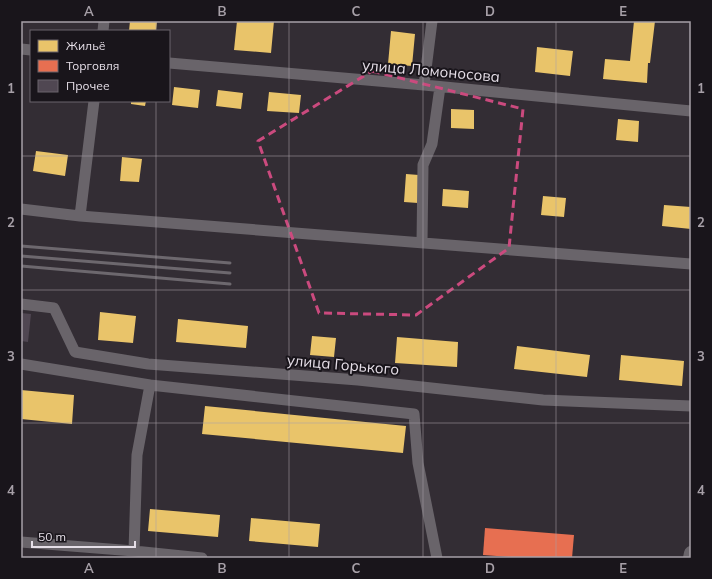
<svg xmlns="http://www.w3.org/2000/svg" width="712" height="579" font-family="Mulish,sans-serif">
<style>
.homes{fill:#e9c46a}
.shops{fill:#e76f51}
.building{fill:#504752}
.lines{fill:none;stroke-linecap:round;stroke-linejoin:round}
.minor{stroke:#69646a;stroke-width:11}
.tertiary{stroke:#69646a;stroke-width:14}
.rail{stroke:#6d686e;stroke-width:3}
.marked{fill:none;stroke:#cb4a7e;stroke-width:3;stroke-dasharray:8 5;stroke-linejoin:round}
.grid{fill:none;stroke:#a7a0a8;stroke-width:1;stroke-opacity:0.55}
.labels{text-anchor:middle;stroke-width:4;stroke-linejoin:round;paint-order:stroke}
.street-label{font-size:15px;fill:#e5dee7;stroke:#19151b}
.neatline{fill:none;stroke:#a7a0a8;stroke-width:1.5}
.grid-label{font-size:13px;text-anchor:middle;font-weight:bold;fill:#a7a0a8}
</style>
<rect width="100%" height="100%" fill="#332d34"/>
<path class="homes" d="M130 21H157L156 31H129Z
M237 21H274L271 53 234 50Z
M634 21H655L650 63H648L647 83 603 79 605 59 630 61Z
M391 31 415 34 412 66 388 64Z
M537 47 573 51 570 76 535 72Z
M174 87 200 90 198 108 172 105Z
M218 90 243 93 241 109 216 106Z
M269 92 301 95 299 113 267 111Z
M131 101H146L145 106 131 104Z
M451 109 474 110V129L451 128Z
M618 119 639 121 638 142 616 140Z
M36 151 68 155 65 176 33 171Z
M122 157 142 159 139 182 120 181Z
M406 174 419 175 418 203 404 202Z
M443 189 469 191 468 208 442 206Z
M543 196 566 198 564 217 541 215Z
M664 205 691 207V229L662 226Z
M100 312 136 316 133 343 98 340Z
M178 319 248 326 246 348 176 342Z
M312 336 336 338 334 357 310 355Z
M397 337 458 342 457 367 395 363Z
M517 346 590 355 587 377 514 369Z
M621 355 684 361 682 386 619 380Z
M21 390 74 395 72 424 21 419Z
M205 406 406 426 403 453 202 434Z
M150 509 220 515 218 537 148 531Z
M251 518 320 524 318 547 249 541Z"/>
<path class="shops" d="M485 528 574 535 572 558H525L483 555Z"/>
<path class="building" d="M21 313 31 314 28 342 21 341Z"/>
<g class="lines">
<path class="minor" d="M103 31 104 21
M21 49 31 50
M169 63 424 85 691 111
M424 85 432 21
M21 209 80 216 691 264
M80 216 94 101
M422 243 423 165 432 144 440 87
M21 304 54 308 75 352 148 364 358 380 543 400 691 406
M21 364 150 385 414 414 418 463 437 558
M21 542 134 551 202 558
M134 551 137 455 150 385"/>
<path class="tertiary" d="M690 558 691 553"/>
<path class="rail" d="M21 246 230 263
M21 256 230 273
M21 266 230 284"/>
</g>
<path class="marked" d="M372 71 523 109 509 248 416 315 319 313 258 141Z"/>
<path class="grid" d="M156 21V31M289 21V558M423 21V558M556 21V558M156 101V558M21 156H691M21 290H691M21 423H691"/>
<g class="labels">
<g class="street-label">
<text transform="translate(431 71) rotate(5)" y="5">улица Ломоносова</text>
<text transform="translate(343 365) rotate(5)" y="5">улица Горького</text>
</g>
</g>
<rect width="712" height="579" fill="none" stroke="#19151b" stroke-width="44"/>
<rect x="30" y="30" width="140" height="72" fill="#19151b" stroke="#6b656d"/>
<rect x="38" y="40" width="20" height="12" fill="#e9c46a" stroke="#6b656d"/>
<text x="66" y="50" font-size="12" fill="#e5dee7">Жильё</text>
<rect x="38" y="60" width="20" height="12" fill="#e76f51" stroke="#6b656d"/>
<text x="66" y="70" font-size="12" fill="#e5dee7">Торговля</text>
<rect x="38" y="80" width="20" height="12" fill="#504752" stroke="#6b656d"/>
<text x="66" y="90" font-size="12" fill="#e5dee7">Прочее</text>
<path d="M32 541v6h103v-6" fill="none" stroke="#e5dee7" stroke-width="2"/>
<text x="38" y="541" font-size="12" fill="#e5dee7" stroke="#19151b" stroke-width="3" paint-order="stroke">50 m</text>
<rect x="22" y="22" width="668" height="535" class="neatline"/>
<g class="grid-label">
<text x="89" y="16">A</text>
<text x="222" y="16">B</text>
<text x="356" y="16">C</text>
<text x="490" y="16">D</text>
<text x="623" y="16">E</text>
<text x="11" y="93">1</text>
<text x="701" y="93">1</text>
<text x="11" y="227">2</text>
<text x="701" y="227">2</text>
<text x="11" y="361">3</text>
<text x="701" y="361">3</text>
<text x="11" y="495">4</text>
<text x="701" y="495">4</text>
<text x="89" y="573">A</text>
<text x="222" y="573">B</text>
<text x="356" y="573">C</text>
<text x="490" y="573">D</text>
<text x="623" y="573">E</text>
</g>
</svg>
